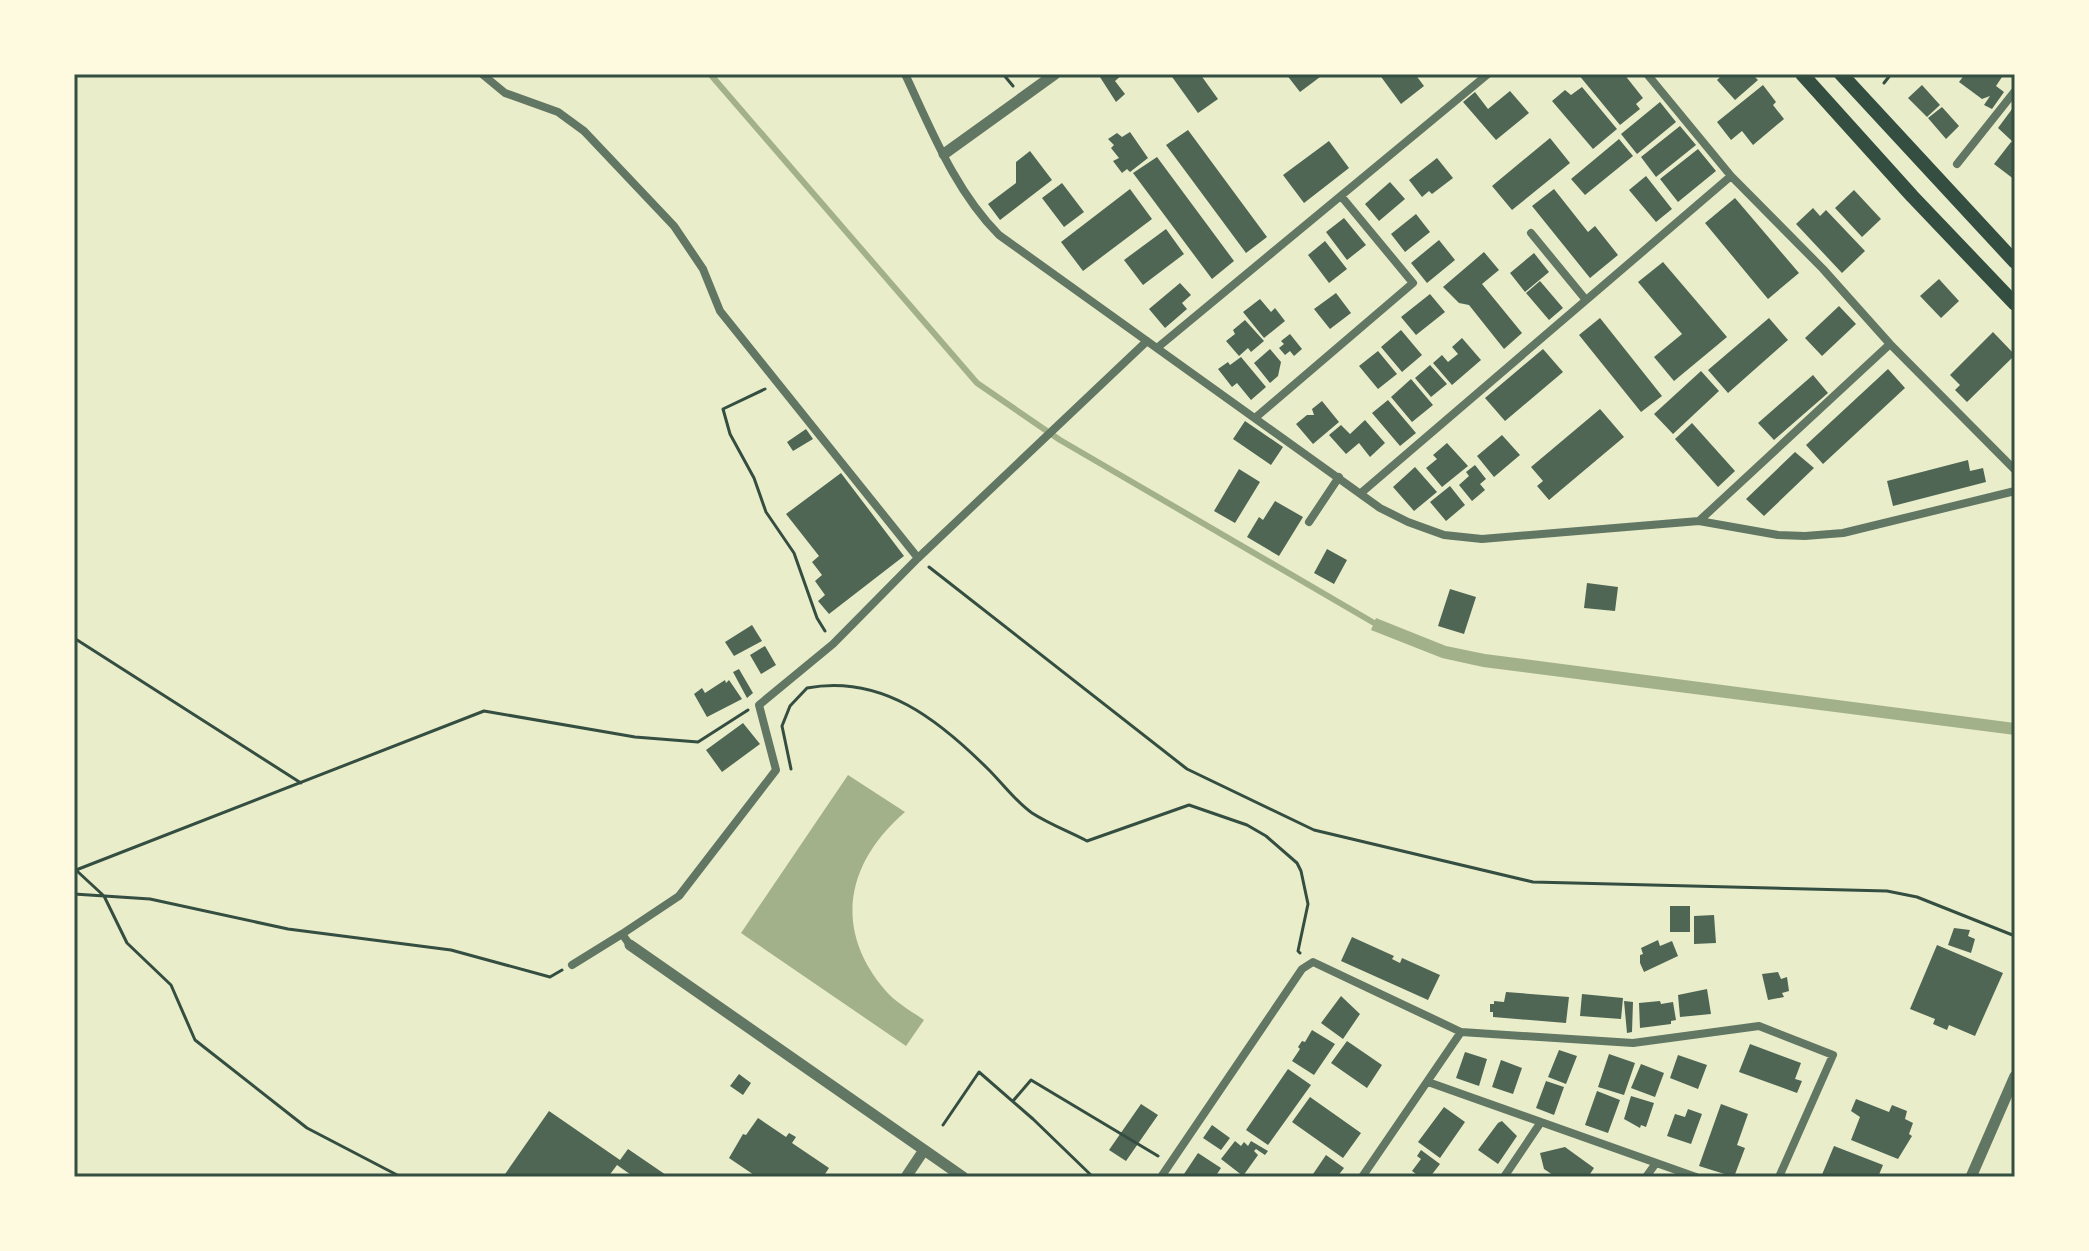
<svg xmlns="http://www.w3.org/2000/svg" width="2089" height="1251" font-family="Roboto,sans-serif">
<style>
.water{fill:#a3b18a}
.lines{fill:none;stroke-linecap:round;stroke-linejoin:round}
.stream{stroke:#a3b18a;stroke-width:6}
.building{fill:#4f6655}
.path{stroke:#344e41;stroke-width:3}
.minor{stroke:#617663;stroke-width:8}
.tertiary{stroke:#617663;stroke-width:11}
.primary{stroke:#344e41;stroke-width:14}
.neatline{fill:none;stroke:#344e41;stroke-width:3}
</style>
<rect width="100%" height="100%" fill="#e9edc9"/>
<path class="water" d="M1376 618 1446 646 1485 654 2015 723V735L1483 667 1442 658 1371 630Z
M848 775 905 812C846 863 833 929 885 990 895 1002 911 1011 924 1020L906 1046 741 933Z"/>
<g class="lines">
<path class="stream" d="M710 74 977 383 1060 440 1381 627"/>
</g>
<path class="building" d="M1098 74H1123L1115 81 1125 94 1116 102Z
M1170 74H1200L1218 99 1198 113Z
M1286 74H1324L1300 92Z
M1379 74H1415L1424 86 1401 104Z
M1578 74H1624L1643 98 1636 104 1640 109 1620 125Z
M1718 74H1752L1758 80 1735 100 1717 80 1721 76Z
M1965 74H2004L1996 86 2004 92 1992 109 1984 105 1990 96 1982 99 1959 82Z
M1763 85 1776 102 1773 105 1784 119 1753 145 1742 131 1731 140 1717 122Z
M1922 85 1940 105 1927 117 1908 98Z
M1582 87 1617 129 1593 149 1552 101 1565 90 1571 95Z
M1510 91 1529 113 1496 140 1463 102 1475 92 1488 109Z
M1660 102 1676 122 1637 154 1621 134Z
M2015 105V140L2013 142 1998 128Z
M1942 107 1959 126 1946 139 1928 118Z
M1680 126 1696 145 1656 177 1641 157Z
M1188 130 1267 237 1246 253 1166 145Z
M1130 132 1148 158 1130 172 1127 169 1122 173 1113 161 1119 158 1111 148 1114 145 1108 139 1117 133 1122 137Z
M1550 138 1570 163 1512 210 1492 186Z
M1619 139 1633 156 1585 195 1571 179Z
M1329 141 1349 168 1304 203 1283 175Z
M2011 142 2015 145V180L1994 164Z
M1698 149 1716 171 1678 202 1660 179Z
M1030 151 1052 180 1000 220 988 204 1016 183V162Z
M1157 157 1234 261 1212 279 1133 173Z
M1437 158 1453 178 1432 194 1429 191 1422 197 1409 180Z
M1646 176 1672 209 1656 222 1629 190Z
M1390 182 1405 199 1379 221 1365 204Z
M1062 183 1084 212 1064 227 1042 198Z
M1130 189 1152 219 1083 271 1061 242Z
M1554 189 1588 232 1595 226 1618 255 1590 278 1532 206Z
M1854 190 1881 219 1862 237 1835 208Z
M1735 198 1799 273 1768 299 1705 223Z
M1813 208 1820 216 1826 210 1865 251 1842 273 1796 224Z
M1416 214 1430 232 1405 252 1391 234Z
M1344 218 1366 245 1347 260 1326 232Z
M1166 229 1184 254 1143 285 1124 260Z
M1439 240 1455 260 1427 283 1411 263Z
M1325 241 1347 269 1329 283 1308 255Z
M1484 252 1499 270 1482 284 1522 333 1504 349 1469 305 1459 303 1443 287Z
M1534 253 1549 272 1525 292 1510 273Z
M1663 262 1727 337 1674 381 1654 357 1682 334 1638 282Z
M1939 279 1959 301 1941 318 1920 296Z
M1540 281 1563 308 1549 320 1526 293Z
M1180 283 1191 295 1182 303 1187 309 1165 328 1149 309Z
M1336 293 1351 313 1330 329 1314 309Z
M1430 294 1445 312 1416 335 1401 317Z
M1260 299 1271 312 1275 308 1285 321 1264 338 1243 312Z
M1839 306 1856 324 1822 356 1805 338Z
M1600 318 1662 396 1641 412 1579 335Z
M1769 318 1788 340 1728 393 1708 370Z
M1245 320 1264 341 1251 352 1248 348 1239 356 1226 341 1235 334 1233 330Z
M1401 330 1422 355 1402 372 1381 347Z
M1993 332 2015 355 1967 402 1955 390 1960 385 1950 375Z
M1290 334 1302 349 1294 356 1290 351 1285 355 1279 348 1284 344 1281 341Z
M1462 338 1481 360 1452 385 1433 363 1442 355 1448 362 1458 354 1452 347Z
M1270 349 1281 362 1278 376 1270 383 1254 363Z
M1543 349 1563 372 1505 421 1485 398Z
M1378 351 1397 374 1378 389 1359 366Z
M1241 357 1266 387 1251 400 1237 383 1232 387 1218 369 1228 362 1230 365Z
M1430 365 1447 384 1431 397 1415 378Z
M1888 369 1905 388 1823 464 1806 445Z
M1701 371 1719 391 1673 434 1654 414Z
M1813 375 1828 393 1774 440 1758 423Z
M1411 379 1433 405 1412 422 1391 397Z
M1388 400 1416 433 1400 446 1372 413Z
M1322 401 1339 422 1313 444 1296 424 1307 415H1314L1312 409Z
M1600 409 1624 437 1549 500 1537 486 1543 481 1531 467Z
M1365 420 1385 443 1370 457 1359 443 1346 454 1329 435 1341 425 1350 434Z
M1245 421 1283 447 1271 465 1233 439Z
M1692 423 1735 471 1718 487 1675 439Z
M806 429 813 439 793 451 787 442Z
M1502 435 1520 455 1494 477 1477 456Z
M1447 443 1468 466 1442 487 1426 468 1437 459 1433 455Z
M1795 452 1814 468 1764 516 1746 499Z
M1968 460 1970 471 1983 468 1986 482 1893 506 1887 481Z
M1475 465 1486 479 1480 484 1485 490 1472 501 1459 485 1469 476 1466 472Z
M1415 467 1437 492 1414 511 1393 487Z
M1239 469 1260 482 1235 523 1214 511Z
M841 473 904 556 829 614 818 601 825 595 815 581 822 575 812 562 819 556 786 514Z
M1450 486 1465 505 1446 521 1430 502Z
M1275 501 1303 517 1279 556 1247 537 1259 517 1263 520Z
M1327 549 1347 560 1334 584 1314 573Z
M1587 583 1618 587 1615 611 1584 608Z
M1450 589 1476 597 1464 634 1438 626Z
M752 625 762 641 734 656 725 642Z
M765 646 776 665 761 674 750 655Z
M739 669 753 693 747 698 733 672Z
M725 680 726 683 729 680 742 699 707 717 694 694 702 688 705 693Z
M743 723 760 744 722 772 706 750Z
M1670 906H1690V932H1670Z
M1714 915 1716 943 1694 944V916Z
M1954 928 1970 930 1968 936 1975 939 1971 953 1948 945Z
M1352 937 1394 956 1392 959 1400 963 1402 958 1440 975 1428 1000 1341 961Z
M1658 940 1660 946 1672 941 1678 956 1644 972 1640 963V955L1643 954 1641 948Z
M1937 945 2003 973 1975 1036 1949 1025 1947 1030 1933 1024 1935 1019 1910 1009Z
M1778 972 1781 979 1787 977 1789 991 1782 993 1784 997 1768 1000 1762 974Z
M1707 989 1711 1014 1680 1017 1678 995Z
M1506 992 1569 997 1566 1023 1493 1017V1012H1490V1004H1494V1001L1504 1002Z
M1582 994 1623 998 1621 1019 1580 1016Z
M1341 996 1360 1014 1343 1039 1321 1023Z
M1624 1001 1633 1002 1632 1032 1627 1033Z
M1660 1001 1661 1004 1673 1002 1676 1020 1671 1021V1024L1640 1028 1639 1003Z
M1312 1030 1335 1044 1314 1075 1292 1061 1300 1049 1298 1047 1302 1041 1305 1042Z
M1347 1041 1382 1065 1367 1088 1331 1063Z
M1750 1044 1801 1063 1795 1079 1802 1081 1797 1093 1739 1072Z
M1559 1050 1577 1056 1566 1084 1548 1077Z
M1465 1052 1487 1059 1479 1086 1456 1078Z
M1609 1054 1635 1063 1624 1095 1598 1087Z
M1678 1055 1707 1065 1698 1089 1670 1078Z
M1501 1060 1522 1068 1513 1094 1492 1087Z
M1641 1064 1664 1073 1655 1097 1631 1088Z
M1288 1069 1311 1085 1268 1145 1246 1130Z
M739 1074 751 1083 743 1095 730 1086Z
M1546 1081 1564 1087 1554 1115 1536 1108Z
M1597 1091 1620 1100 1608 1133 1585 1125Z
M1631 1096 1654 1103 1646 1127 1641 1125 1640 1128 1624 1119Z
M1310 1097 1361 1133 1343 1158 1292 1122Z
M1856 1099 1889 1112 1892 1105 1907 1111 1905 1119 1913 1123 1909 1134 1912 1136 1898 1159 1851 1140 1860 1117 1851 1111Z
M1141 1104 1158 1115 1126 1161 1109 1150Z
M1721 1104 1748 1114 1737 1145 1745 1148 1734 1177 1699 1166Z
M1444 1107 1465 1122 1440 1158 1418 1142Z
M1688 1109 1702 1114 1691 1144 1667 1136 1675 1114 1685 1117Z
M549 1111 620 1160 628 1149 669 1177H634L617 1165 608 1177H503Z
M758 1118 786 1137 789 1133 796 1137 792 1143 829 1168 823 1177H757L729 1158 743 1134 746 1135Z
M1502 1121 1517 1136 1498 1164 1478 1150 1498 1123Z
M1212 1125 1230 1138 1221 1150 1203 1138Z
M1235 1141 1241 1146 1244 1142 1248 1146 1251 1141 1268 1151 1265 1155 1256 1149 1254 1151 1258 1155 1243 1176 1221 1159Z
M1834 1146 1883 1165 1878 1177H1821Z
M1565 1147 1594 1168 1588 1177H1556L1544 1169 1540 1153Z
M1421 1150 1440 1164 1430 1177H1420L1412 1171 1421 1159 1417 1156Z
M1198 1153 1221 1168 1215 1177H1182Z
M1326 1155 1344 1168 1337 1177H1311Z"/>
<g class="lines">
<path class="path" d="M1003 74 1013 86
M1884 83 1891 74
M765 389 723 409 730 434 754 478 766 512 794 553 817 618 825 631
M929 567 1187 769 1314 830 1533 882 1887 891 1917 897 2015 936
M74 638 301 783
M791 769 782 726 790 706 807 688C882 674 939 720 989 770 1003 784 1016 802 1032 813 1049 824 1070 832 1087 841L1189 805 1247 825 1266 836 1297 863 1301 871 1308 904 1298 951 1300 953
M76 870 484 711 635 737 698 742 748 710
M77 871 104 896 127 943 171 985 195 1040 307 1128 401 1177
M74 894 150 899 288 929 451 950 550 977 562 970
M1013 1101 1031 1080 1158 1156
M943 1125 979 1072 1033 1119 1093 1177"/>
<path class="minor" d="M482 74 505 93 558 112 584 131 674 226 703 269 720 311 918 558
M905 74C931 129 955 191 999 235L1380 508 1408 522 1444 535 1482 539 1699 521 1778 535 1805 536 1843 533 2015 491
M1647 74 1731 176 1823 269 1890 344 2015 470
M1957 164 2015 91
M1531 233 1586 300
M1157 348 1488 74
M1255 418 1413 283 1341 196
M1361 493 1731 176
M1699 521 1890 344
M1309 522 1339 477
M630 945 622 934 679 896 776 770 759 705 833 644 918 558 1147 341
M572 965 622 934
M1428 1082 1696 1177
M1161 1177 1302 969 1313 962 1461 1032 1633 1043 1759 1026 1833 1055 1779 1177
M1362 1177 1461 1032
M1504 1177 1541 1122
M1646 1177 1656 1163"/>
<path class="tertiary" d="M944 154 1055 74
M630 945 963 1177
M906 1177 924 1150
M1971 1177 2015 1076"/>
<path class="primary" d="M1802 74 1912 196 2015 304
M1841 74 2015 262"/>
</g>
<rect width="2089" height="1251" fill="none" stroke="#fefae0" stroke-width="152"/>
<rect x="76" y="76" width="1937" height="1099" class="neatline"/>
</svg>
